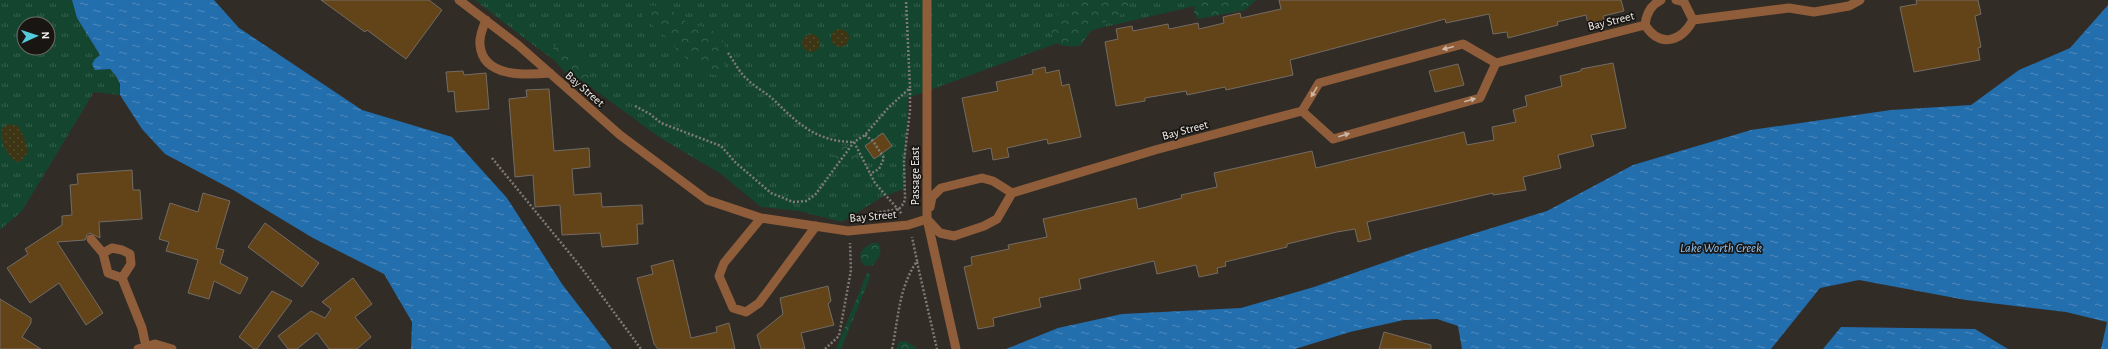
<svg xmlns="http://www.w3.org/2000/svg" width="2108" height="349" font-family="'Alegreya Sans',sans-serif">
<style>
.grass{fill:url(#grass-tufts);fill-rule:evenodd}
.forest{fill:url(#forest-crowns)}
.sand{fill:url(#sand-dots)}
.water{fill:url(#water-ripples)}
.building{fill:#634318;stroke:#736c65}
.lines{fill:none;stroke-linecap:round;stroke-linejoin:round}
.path{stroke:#7f7a74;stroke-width:2.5;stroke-dasharray:2 2;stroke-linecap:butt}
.service{stroke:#8f5d3a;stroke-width:9}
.oneway{fill:#cbb5a4}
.labels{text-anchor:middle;stroke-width:3.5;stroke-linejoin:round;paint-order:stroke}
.street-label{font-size:12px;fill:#f3efeb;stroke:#181512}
.water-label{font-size:13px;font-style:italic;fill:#8fc4f7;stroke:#181512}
</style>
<defs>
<pattern id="grass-tufts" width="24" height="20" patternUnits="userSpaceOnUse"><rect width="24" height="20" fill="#14462f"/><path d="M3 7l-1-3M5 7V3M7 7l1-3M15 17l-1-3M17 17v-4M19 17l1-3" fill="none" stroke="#37614d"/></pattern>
<pattern id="forest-crowns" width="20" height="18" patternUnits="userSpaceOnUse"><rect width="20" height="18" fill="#14462f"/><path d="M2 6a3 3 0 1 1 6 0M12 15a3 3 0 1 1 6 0" fill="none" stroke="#37614d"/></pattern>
<pattern id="sand-dots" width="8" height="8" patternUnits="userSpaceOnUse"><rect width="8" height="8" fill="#3d3514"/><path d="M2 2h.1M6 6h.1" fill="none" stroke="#50492b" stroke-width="1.8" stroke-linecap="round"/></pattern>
<pattern id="water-ripples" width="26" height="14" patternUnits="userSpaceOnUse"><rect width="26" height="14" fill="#236ead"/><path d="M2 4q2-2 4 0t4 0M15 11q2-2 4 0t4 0" fill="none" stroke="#4e8abc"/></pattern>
</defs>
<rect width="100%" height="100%" fill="#322c26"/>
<path class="grass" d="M0 0H72L77 18 100 55 95 59 101 70 110 69C118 77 120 84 120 95L94 92 22 211 0 230ZM24 24H48V48H24Z
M475 0H1221L1096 29 908 98 904 189 882 197 842 222 799 211 761 207 721 174 659 137 528 41Z"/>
<path class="forest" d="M1070 0H1133L1117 19 1096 24 1080 46C1057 48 1049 43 1051 19L1065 9Z
M1196 0H1256L1245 10 1198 19 1194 12Z
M651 5C667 7 678 13 689 25 706 26 715 29 725 44V50L721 54 720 61 724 62 726 71 722 76 709 74 686 58 677 50 670 39 662 34 642 16 644 11Z
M559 42 566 43 576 56 588 64 590 75 588 79 577 81C566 73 541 55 559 42Z
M832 144 853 147 861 165C847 170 834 161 830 148Z
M872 243H878C884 252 878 259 872 266H866L861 262C858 251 864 248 872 243Z
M867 273 871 275 841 349H836Z
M906 341 918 349H896L899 342Z"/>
<path class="sand" d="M831 38a9 9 0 1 1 18 0a9 9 0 1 1-18 0Z
M802 43a9 9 0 1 1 18 0a9 9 0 1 1-18 0Z
M8 124 18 126 24 137 28 152 21 161 17 162C7 157 0 140 2 129Z"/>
<path class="water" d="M72 0H214L239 28 362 110 452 137 507 198 562 284 612 349H411L412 322 384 274 313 238 235 191 165 154 142 129 120 95V84L116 76 110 69 95 70 92 64 95 59 100 55 77 18Z
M2108 5V349H2101L2107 322 2066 312 1966 300 1859 280 1820 288 1771 349H1462L1458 326 1437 319 1404 320 1350 332 1295 349H1006L1058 328 1122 314 1241 308 1314 287 1417 251 1547 211 1633 165 1751 130 1891 110 1971 105 2019 70 2070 48Z
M1841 327 1975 329 2008 349H1823Z"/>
<path class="building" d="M321 0H429L442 10 406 59 367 30 365 32Z
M1279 0H1621L1624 11 1603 16 1604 20 1588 24 1586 15 1557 22 1558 25 1508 38 1507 32 1493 34 1489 14 1446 23 1445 19 1290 60 1293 75 1226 90 1225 87 1187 95 1186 91 1145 98V101L1116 106 1105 42 1118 39 1116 29 1132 26 1133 31 1168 24 1169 29 1198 23 1199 29 1224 23 1223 17 1240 13 1241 18 1281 9Z
M1916 0H1978L1981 14 1975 16 1981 47 1978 48 1980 60 1914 72 1900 7 1917 4Z
M1613 63 1626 128 1591 135 1594 146 1558 155 1561 168 1523 177 1526 190 1493 195V193L1367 222 1371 239 1358 242 1355 229 1337 232 1287 244V247L1225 262 1226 266 1217 268 1218 273 1199 277 1196 265 1157 274 1154 261 1079 279 1081 289 1039 298 1041 307 993 318 994 326 978 329 964 267 972 265 971 257 1009 249 1008 245 1047 237 1043 219 1136 198 1138 209 1182 198 1181 195 1217 187 1214 173 1312 151 1316 168 1464 132 1467 145 1494 140 1492 127 1516 122 1513 110 1527 106 1525 96 1562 86 1560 76 1581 71V69Z
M1458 64 1464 85 1435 92 1429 71Z
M1045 67 1046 73 1059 70 1062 86 1069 84 1081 137 1048 144 1047 139 1007 148 1009 157 993 160 991 148 973 152 962 98 998 91 996 82 1033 74 1032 70Z
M463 71 464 75 486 73 489 109 456 112 454 91 448 92 446 72Z
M549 89 554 151 589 148 590 167 572 169 574 195 601 193 602 207 642 205 643 224H637L638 244 602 247 600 233 562 235 560 205 535 207 533 175 515 177 509 99 527 97 526 90Z
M883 133 892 146 874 159 865 146Z
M132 170 133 190H140L142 219 99 222 100 238 90 233 87 235 85 240 57 242 103 313 86 325 59 283 30 303 7 268 28 254 25 249 62 225V216L72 215 70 185 78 184 77 174Z
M203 193 230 201 216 248 224 250 220 263 248 278 240 294 214 281 209 299 188 293 198 260 166 251 169 242 159 239 170 203 198 212Z
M265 223 319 263 302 287 248 247Z
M673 260 691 338 717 332 716 327 729 323 735 349H658L654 344 637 278 653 274 651 266Z
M353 278 372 304 355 317 371 337 357 349H329L317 333 297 349H288L278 336 311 311 325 318 331 309 322 302Z
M828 286 831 301 828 304 834 325 801 333 805 349H761L757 335 783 314 780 298Z
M272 291 292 301 257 349H254L239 337Z
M0 299 31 318V323L22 337 41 349H0Z
M1384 332 1431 345V349H1379Z"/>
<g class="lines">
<path class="path" d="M728 53C734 61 740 74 748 80 756 88 767 93 775 101 799 125 818 142 854 142L875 183 902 214
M635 106 650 114 661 123 721 146 736 163 771 193 793 202 806 201 815 195 854 142 865 135 888 108 910 88 906 0
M865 135 873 141 884 158 879 169 870 174
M492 158 580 266 641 349
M865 217 868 214 899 209 904 203 905 198 904 161 910 110V88
M917 262 937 349
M825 349 839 336 851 270 850 243
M892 349C899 316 898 290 917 261L912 237"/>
<path class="service" d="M459 0 518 45 620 135 707 200 761 218 848 231 908 225 927 219 940 233 954 236 984 226 997 219 1012 193 1155 150 1302 111 1319 83 1463 44 1496 63 1645 25C1660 48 1681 42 1693 20L1789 8 1814 12 1849 6 1860 0
M927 0V219L956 349
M1676 0 1684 2 1693 20
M486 20C483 27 479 38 480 45 483 78 526 75 550 73
M1645 25C1646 14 1651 5 1661 0
M1302 111 1333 139 1480 98 1496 63
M930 207 932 197 941 188 982 178 993 181 1012 193
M761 218 724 263 719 276 733 308 746 312 759 303 816 226
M91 239 103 253 108 273 122 278 142 328 146 347
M103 253 112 248 122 250 130 254 131 264 122 278
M138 349 155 344 172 349"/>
</g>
<defs><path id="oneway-solid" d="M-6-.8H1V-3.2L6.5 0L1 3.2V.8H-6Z"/></defs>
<g class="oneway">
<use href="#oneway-solid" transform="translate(1448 48) rotate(166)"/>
<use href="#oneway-solid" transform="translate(1314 92) rotate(121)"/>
<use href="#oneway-solid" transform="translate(1470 100) rotate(-16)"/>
<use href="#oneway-solid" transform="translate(1344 135) rotate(-16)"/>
</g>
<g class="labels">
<g class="street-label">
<text transform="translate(1611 21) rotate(-14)" y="4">Bay Street</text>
<text transform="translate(585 89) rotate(41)" y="4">Bay Street</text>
<text transform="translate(1185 130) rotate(-15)" y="4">Bay Street</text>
<text transform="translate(915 176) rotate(-90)" y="4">Passage East</text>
<text transform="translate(873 216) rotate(-5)" y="4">Bay Street</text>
</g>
<g class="water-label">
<text x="1721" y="252">Lake Worth Creek</text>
</g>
</g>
<g transform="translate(36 36) rotate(87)"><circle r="19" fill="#181512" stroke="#706c69"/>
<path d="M0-3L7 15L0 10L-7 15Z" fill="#53cbda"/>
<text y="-6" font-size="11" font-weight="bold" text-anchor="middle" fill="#f3efeb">N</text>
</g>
</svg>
